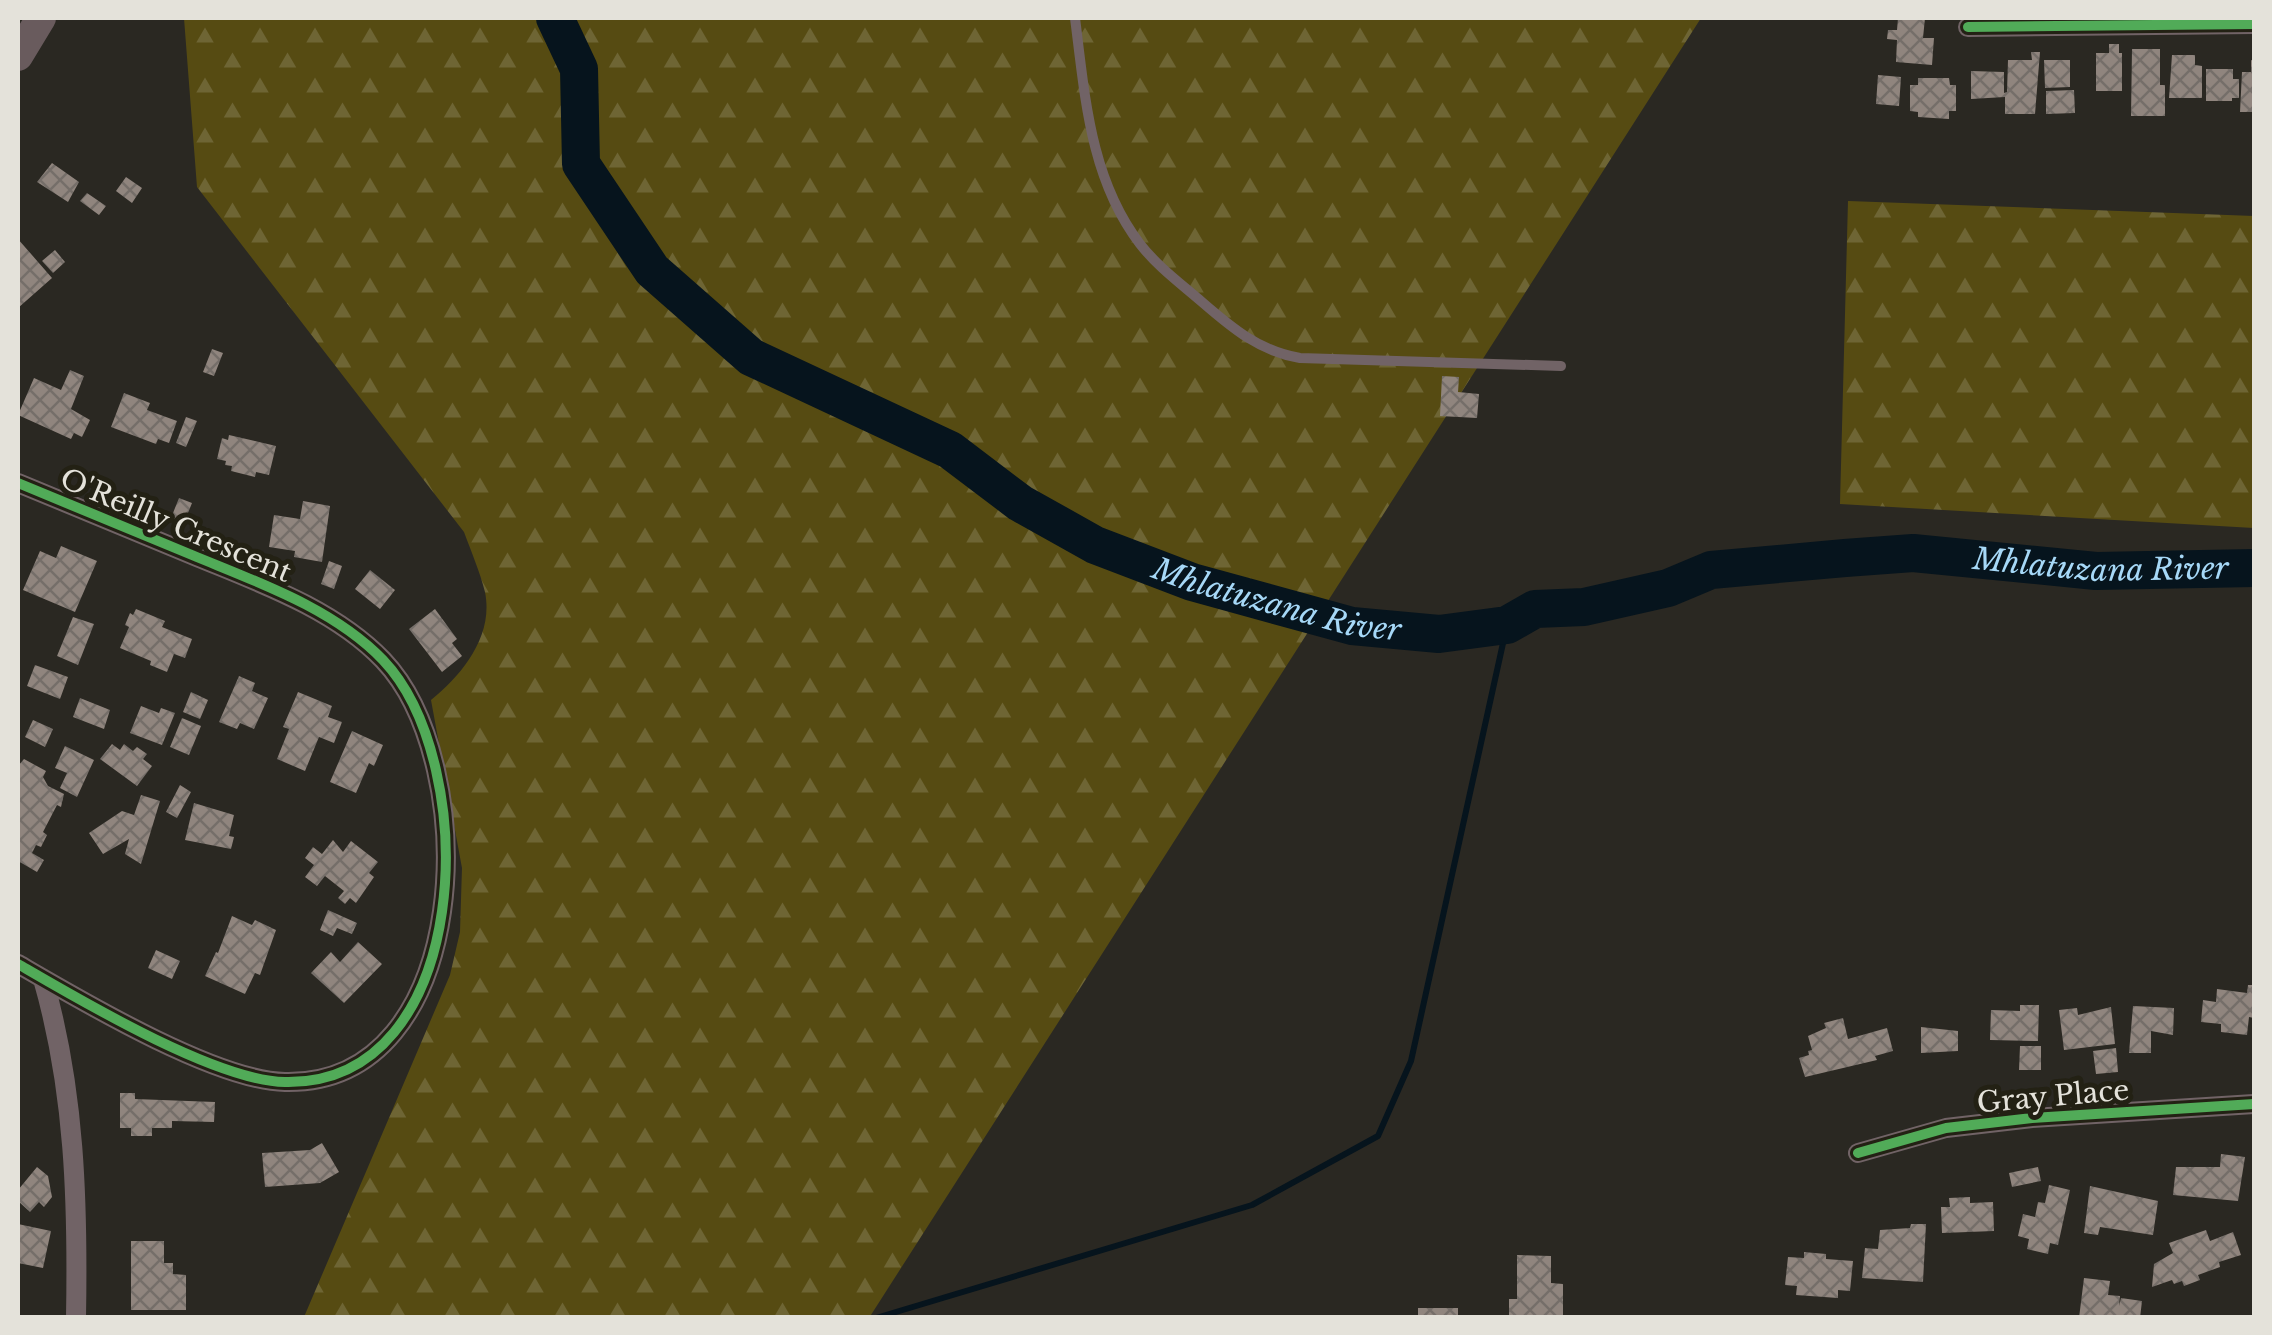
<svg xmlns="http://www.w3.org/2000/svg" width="2272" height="1335" font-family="'Libre Baskerville',serif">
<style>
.forest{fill:url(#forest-firs)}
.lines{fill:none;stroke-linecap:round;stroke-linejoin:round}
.stream{stroke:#06141d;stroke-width:6}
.river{stroke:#06141d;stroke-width:38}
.building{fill:url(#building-cross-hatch)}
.lane{stroke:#716366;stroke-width:10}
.street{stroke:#716366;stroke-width:20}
.secondary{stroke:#695b5d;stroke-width:30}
.cycleway-casing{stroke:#232114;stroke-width:16}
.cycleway{stroke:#51ab58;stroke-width:10}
.labels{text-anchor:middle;stroke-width:10;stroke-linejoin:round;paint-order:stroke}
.street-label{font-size:28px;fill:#e4e2da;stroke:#232114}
.water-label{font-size:30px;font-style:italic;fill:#a6d8f7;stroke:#232114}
</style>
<defs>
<pattern id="forest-firs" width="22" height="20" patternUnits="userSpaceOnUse" patternTransform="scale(2.5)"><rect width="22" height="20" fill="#564b12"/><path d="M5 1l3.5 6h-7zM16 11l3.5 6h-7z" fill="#6e6534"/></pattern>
<pattern id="building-cross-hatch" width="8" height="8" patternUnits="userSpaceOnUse" patternTransform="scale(2.5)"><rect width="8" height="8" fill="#90857e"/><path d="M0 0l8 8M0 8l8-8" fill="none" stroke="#756e69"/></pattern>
</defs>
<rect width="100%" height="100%" fill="#2a2822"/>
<path class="forest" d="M184 18H1701L869 1318 304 1317 450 975 460 932 462 868 431 700C462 675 494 636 485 592 480 572 471 551 464 532L197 187Z
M1848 201 2254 216V528L1840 504Z"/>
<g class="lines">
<path class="stream" d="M876 1318 1252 1205 1378 1136 1411 1061 1507 625"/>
<path class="river" id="s1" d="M555 18 579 69 581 164 652 270 751 357 950 450 1020 503 1095 545 1192 582 1352 626 1439 634 1507 625 1535 609 1584 607 1668 588 1711 570 1845 558 1913 553 2096 571 2254 568"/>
</g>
<path class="building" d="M1898 18H1925L1923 38H1934L1932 65 1896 62 1897 40 1887 39 1888 30H1897Z
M2109 44H2119V53H2122V91H2096V53H2109Z
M2132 49H2160V85H2165V116H2131Z
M2031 52H2040L2035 114H2005V97L1971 99V71L2004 72V93L2007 92 2008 60H2032Z
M2172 55H2195V65L2202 66V98H2169Z
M2044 60H2070V87L2045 88Z
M2251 60 2254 61V112H2240L2242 72H2251Z
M2206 69H2233V79H2239V98H2232V101H2206Z
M1878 75 1901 77 1899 106 1876 104Z
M1918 78H1949L1950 85H1956V111H1949V119L1918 117V112L1910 111V85H1918Z
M2074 90 2075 113 2046 114V91Z
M52 163 79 182 68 202 37 182Z
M126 177 142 188 132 203 116 191Z
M87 193 106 206 99 215 80 201Z
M18 239 52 278 18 308Z
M55 250 65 262 53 273 42 261Z
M212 349 223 353 214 376 203 372Z
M70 370 84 376 71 409 90 420 82 437 74 433 71 439 18 415 34 378 61 390Z
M1442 376 1459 377 1458 392 1479 394 1477 418 1440 416Z
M124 393 150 403 147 410 177 421 169 443 158 439 156 444 111 427Z
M186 417 197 421 186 447 176 443Z
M229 435 276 446 269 475 256 472 255 477 231 471 232 466 225 465 226 461 217 459 222 438 228 440Z
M179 498 192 503 184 523 171 518Z
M303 501 330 506 322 562 294 557 295 551 269 547 274 515 300 519Z
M61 546 97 561 75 612 23 590 40 551 56 558Z
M329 561 342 566 334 589 321 584Z
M370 570 395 590 380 609 355 589Z
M136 609 165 621 162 627 192 639 185 658 174 654 167 672 150 665 151 661 120 648 129 627 125 625 130 613 133 615Z
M435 609 457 639 452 643 462 656 442 672 409 629Z
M73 617 94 624 78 665 57 656Z
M35 665 68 677 60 699 27 686Z
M239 676 255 683 252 691 268 698 254 729 240 723 237 729 219 722Z
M191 692 208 700 200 719 183 712Z
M298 692 332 706 328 717 342 722 334 743 319 737 305 771 277 759 289 729 283 727Z
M80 698 110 710 104 729 73 717Z
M141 706 159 713 161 708 175 713 162 745 130 733Z
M182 718 201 726 189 755 170 747Z
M33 720 53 729 45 747 25 737Z
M352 731 383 745 374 766 369 763 356 793 330 782Z
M112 744 120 750 124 744 133 751 137 747 147 754 143 759 152 766 137 786 100 759Z
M65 746 94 760 77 797 60 788 67 773 55 768Z
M24 759 46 771 43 777 48 786 64 794 61 807 57 805 43 832 47 835 41 847 36 845 32 853 44 860 37 872 18 861V766Z
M180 785 191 792 177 818 166 812Z
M141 795 160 801 141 864 125 854 129 839 103 854 89 833 122 811 134 815Z
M194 803 234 815 229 836 234 837 231 849 185 840Z
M333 840 343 852 351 841 378 862 369 873 374 877 356 903 350 898 345 904 338 898 344 891 325 876 317 886 305 877 314 865 305 858 313 847 322 854Z
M328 910 357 923 352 934 337 928 333 936 320 930Z
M232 916 252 925 255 920 276 930 260 975 255 973 245 994 205 976 216 952 218 953Z
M358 942 382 964 344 1003 311 973 331 952 340 962Z
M156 950 180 961 172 979 148 968Z
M2248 985H2254V1018L2249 1017 2247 1035 2221 1032V1024L2201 1022 2203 1000 2216 1002 2217 989 2247 993Z
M2020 1005H2039L2038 1041 1990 1040 1991 1010 2020 1011Z
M2133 1006 2174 1008 2173 1035 2151 1031V1053H2129Z
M2111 1007 2115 1044 2064 1050 2059 1010 2077 1008 2078 1015Z
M1843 1018 1848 1039 1887 1028 1893 1051 1875 1056 1877 1060 1805 1077 1799 1058 1809 1055 1808 1051 1812 1050 1808 1036 1826 1028 1824 1023Z
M1921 1027 1958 1031V1051L1921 1053Z
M2020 1046H2041V1070H2019Z
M2116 1048 2118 1072 2096 1074 2093 1051Z
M120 1093H135V1099L215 1102 214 1122 172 1121V1128H152V1136H131V1128H120Z
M322 1143 339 1172 320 1183 265 1187 262 1153 310 1150Z
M2221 1154 2245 1157 2238 1201 2173 1195 2176 1167H2220Z
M37 1167 48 1176 52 1197 44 1207 39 1202 30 1212 18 1201V1190Z
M2038 1167 2041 1181 2012 1187 2009 1173Z
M2049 1185 2070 1190 2058 1245 2050 1243 2048 1254 2027 1249 2029 1239 2018 1236 2023 1214 2035 1217 2038 1202 2045 1203Z
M2090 1186 2158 1201 2153 1235 2100 1227 2098 1235 2084 1233Z
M1970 1197V1203L1993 1202 1994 1231 1942 1233 1941 1207H1950L1949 1198Z
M18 1224 51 1231 43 1268 18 1263Z
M1911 1224H1926L1923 1282 1862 1278 1865 1248 1878 1249 1880 1230 1910 1228Z
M2206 1230 2210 1241 2233 1232 2241 1255 2219 1262 2220 1267 2198 1275 2200 1280 2184 1286 2182 1281 2174 1284 2172 1280 2152 1287 2154 1264 2173 1253 2169 1243Z
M131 1241H164V1263H173V1274L186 1275V1310H131Z
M1804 1252 1826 1254V1259L1853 1261 1850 1291 1838 1290V1298L1796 1295 1797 1286 1785 1285 1788 1257 1804 1258Z
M1517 1255 1551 1256V1283L1563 1284V1318H1509V1299H1517Z
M2084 1278 2110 1281 2108 1295 2120 1296 2119 1306 2121 1298 2142 1301 2140 1318H2079Z
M1418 1308H1458V1318H1418Z"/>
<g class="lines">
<path class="lane" d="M1075 18C1085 96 1090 179 1140 244 1157 266 1180 283 1202 302 1232 328 1259 351 1300 358L1561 366"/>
<path class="street" d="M1968 27 2254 24
M18 483C76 507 134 531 192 555 257 582 333 608 383 660 482 764 474 1086 285 1082 216 1081 80 1000 18 964
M43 979C75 1090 78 1203 76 1318
M1858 1153 1946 1128 2032 1118 2254 1104"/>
<path class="secondary" d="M18 56 41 18"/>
<defs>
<path id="cycleway" d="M1968 27 2254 24
M18 483C76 507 134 531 192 555 257 582 333 608 383 660 482 764 474 1086 285 1082 216 1081 80 1000 18 964
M1858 1153 1946 1128 2032 1118 2254 1104"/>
</defs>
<use href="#cycleway" class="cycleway-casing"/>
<use href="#cycleway" class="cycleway"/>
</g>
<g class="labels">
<g class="street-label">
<text transform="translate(176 525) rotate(23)" y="10">O'Reilly Crescent</text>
<text transform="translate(2053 1096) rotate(-5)" y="10">Gray Place</text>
</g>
<g class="water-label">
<text dy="10" stroke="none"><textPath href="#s1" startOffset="1835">Mhlatuzana River</textPath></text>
<text dy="10" stroke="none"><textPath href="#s1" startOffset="995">Mhlatuzana River</textPath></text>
</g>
</g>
<rect width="2272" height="1335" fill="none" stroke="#e4e2da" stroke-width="40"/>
</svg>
